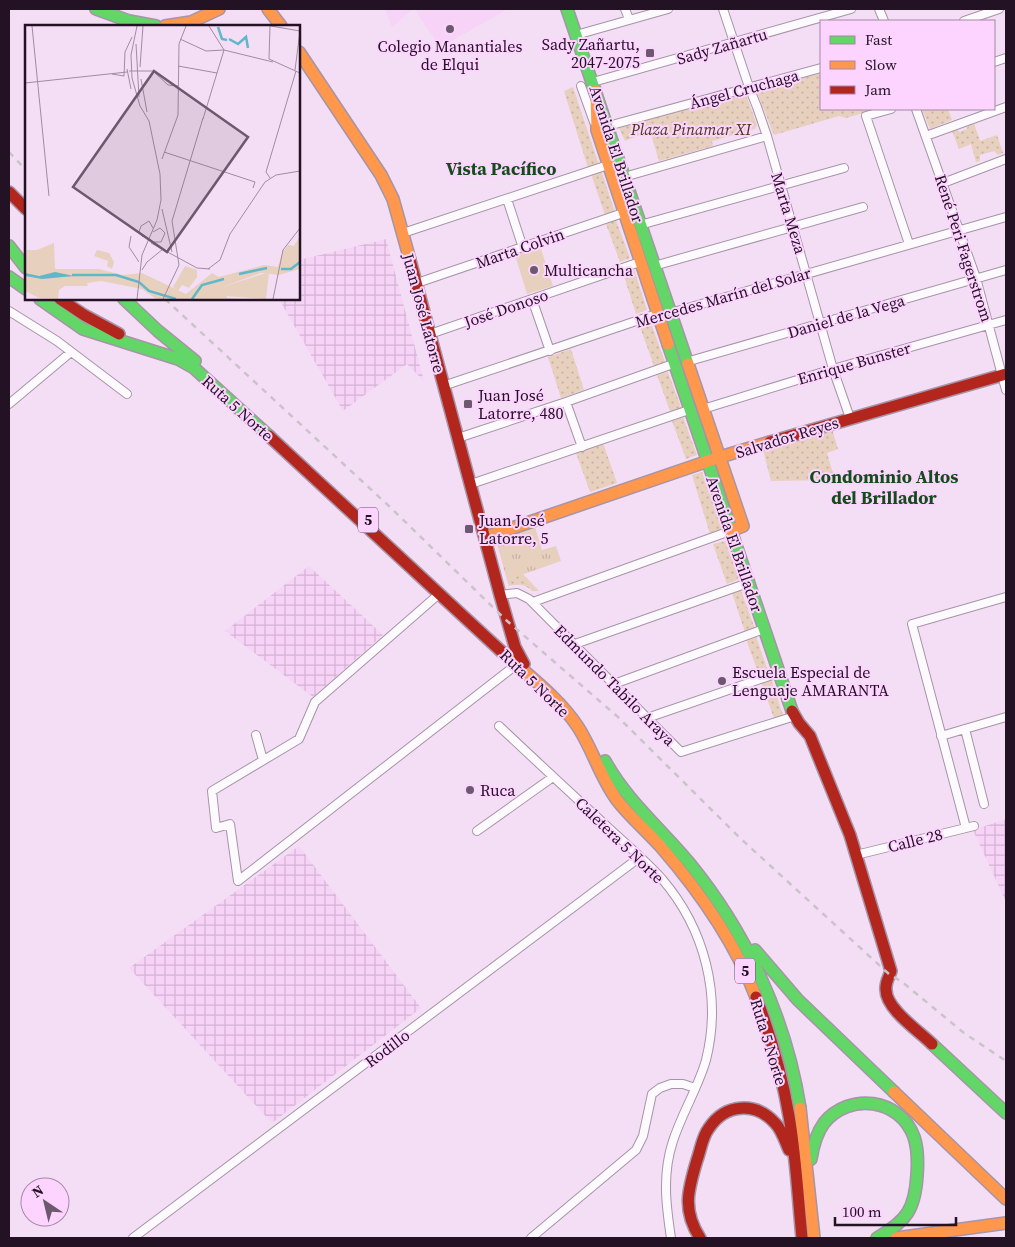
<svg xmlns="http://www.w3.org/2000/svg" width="1015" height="1247" font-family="'Source Serif 4',serif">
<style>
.built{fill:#f6d3f7}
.industrial{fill:url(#industrial-grid)}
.grass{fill:url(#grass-tufts)}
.park{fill:url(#park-dots)}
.pitch{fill:#e8d0bf}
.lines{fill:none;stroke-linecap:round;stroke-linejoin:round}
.street-casing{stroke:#a694a7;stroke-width:10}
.fast-casing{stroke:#a694a7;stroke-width:14}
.slow-casing{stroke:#a694a7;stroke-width:14}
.jam-casing{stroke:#a694a7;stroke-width:14}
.street{stroke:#fdfafe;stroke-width:8}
.fast{stroke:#63d668;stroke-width:11}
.slow{stroke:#ff974d;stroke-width:11}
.jam{stroke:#b3261e;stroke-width:11}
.rail{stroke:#cac4ca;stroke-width:2.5;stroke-dasharray:6 6;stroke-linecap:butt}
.poi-dot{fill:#6c596d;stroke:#fdd4ff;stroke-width:2}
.labels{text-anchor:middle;stroke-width:4;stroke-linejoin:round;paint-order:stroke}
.shield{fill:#fdd4ff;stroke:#644c66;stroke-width:1}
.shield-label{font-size:15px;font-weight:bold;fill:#231124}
.poi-label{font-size:16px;fill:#231124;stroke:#fdd4ff;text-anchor:start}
.street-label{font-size:16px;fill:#231124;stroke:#fdd4ff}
.park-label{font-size:16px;font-style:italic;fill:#483916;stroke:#fdd4ff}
.neighbourhood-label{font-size:18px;font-weight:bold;fill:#124c19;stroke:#fdd4ff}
.inset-river{fill:none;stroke:#60b7c7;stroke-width:2.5}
.inset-road{fill:none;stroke:#a08ca1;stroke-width:1}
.view{fill:#6c596d;fill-opacity:0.15;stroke:#6c596d;stroke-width:2.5}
.inset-edge{fill:none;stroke:#231124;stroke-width:2.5}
</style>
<defs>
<pattern id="industrial-grid" width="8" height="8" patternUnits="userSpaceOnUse" patternTransform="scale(1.25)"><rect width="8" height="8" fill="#f6d3f7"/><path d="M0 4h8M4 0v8" fill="none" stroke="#d3b4d4"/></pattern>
<pattern id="grass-tufts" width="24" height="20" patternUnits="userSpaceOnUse" patternTransform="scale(1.25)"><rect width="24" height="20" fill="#e8d0bf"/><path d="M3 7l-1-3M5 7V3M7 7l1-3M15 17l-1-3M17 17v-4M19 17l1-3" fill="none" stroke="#c7b2a4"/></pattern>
<pattern id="park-dots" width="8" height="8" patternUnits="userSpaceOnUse" patternTransform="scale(1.25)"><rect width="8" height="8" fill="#e8d0bf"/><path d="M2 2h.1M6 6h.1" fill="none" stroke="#c7b2a4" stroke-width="1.8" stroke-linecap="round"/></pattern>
</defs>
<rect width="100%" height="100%" fill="#f4def5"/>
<path class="built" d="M385 9H413L392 27Z
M415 9H508L441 47 424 24Z"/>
<path class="industrial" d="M386 239 424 381 407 364 343 411 279 299H299V260Z
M309 566 383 635 313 697 225 631Z
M1006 819V902L973 830Z
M299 846 421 1008 272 1123 129 968Z"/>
<path class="grass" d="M535 527 542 550 556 546 561 561 507 580 496 540Z"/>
<path class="park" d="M821 73V109H877L846 118 839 116 774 135 756 90Z
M573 87 599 165 588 168 564 91Z
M745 92 757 125 755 129 712 141 713 146 659 161 650 131 625 141 619 128Z
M922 109H948L952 120 930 129Z
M974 123 980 141 997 135 1003 153 998 155 994 151 980 155V161L976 162 971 144 959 149 952 131 956 129 960 132 967 129 968 125Z
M601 170 615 212 605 215 591 174Z
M616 220 630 258 620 262 606 224Z
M633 266 647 310 636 314 622 270Z
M651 323 665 362 654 366 640 327Z
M571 349 584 390 561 398 548 357Z
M668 372 682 410 671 414 657 375Z
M683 417 697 455 686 459 672 421Z
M832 429 838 449 827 453 835 480 771 481 763 450Z
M603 443 617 483 590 492 576 453Z
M702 472 723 529 710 534 692 475Z
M725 541 739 579 727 584 713 544Z
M523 574 539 591H532C525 584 518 584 509 586L507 580Z
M741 590 755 629 745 632 732 593Z
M756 636 769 674 760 678 746 639Z
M771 679 784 718 775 721 761 682Z"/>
<path class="pitch" d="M540 246 553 286 527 294 515 255Z"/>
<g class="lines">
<defs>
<path id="street" d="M625 9 629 19
M723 9 749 87 757 107 767 136 833 369 850 418
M879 9 884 21
M964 21 999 9
M576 35 668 9
M994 62 1006 58
M593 82 851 9
M581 86 594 122
M891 109 866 116 909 244
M916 109 976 278 1006 390
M608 126 821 68
M926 136 1006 107
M624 177 767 136
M943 183 1006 159
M507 199 523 248
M640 225 844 168
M403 233 608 165
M654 266 863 207
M417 283 623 213
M532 299 550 351
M9 311 57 341 127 394
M670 313 1006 217
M430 334 640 262
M686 362 1006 270
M443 386 657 314
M566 402 582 447
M9 404 71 352
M703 409 833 369 1006 320
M458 438 566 402 673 364
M471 484 689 410
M439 594 315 702 299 739 212 791 216 828 230 824 238 881 516 665
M500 595 517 593 529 599 681 752 795 716
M533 602 730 531
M575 644 748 583
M614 684 764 629
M647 718 778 673
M499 726C532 757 565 788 599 819 620 839 643 858 662 879 705 929 722 996 706 1060 698 1088 682 1113 673 1141 662 1174 666 1205 671 1238
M965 729 984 804
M256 735 263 760
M941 736 1006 717
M966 828 912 624 1006 597
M477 831 553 777
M856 855 974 826
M133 1238 640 857
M531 1238 636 1150 643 1136 652 1094 660 1088 671 1084H683L695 1088"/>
<path id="fast" d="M96 9 129 21 156 26
M567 9 688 364
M9 246 26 268
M9 277 26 289
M40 299 83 329 178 359 194 368 269 436
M124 299 158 331
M158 331 195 361
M668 344 792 711
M605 761C626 800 662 830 690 864 747 934 786 1019 800 1108
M755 950 798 1000 894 1092
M932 1044 1006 1113
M811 1159C813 1146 816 1134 824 1123 849 1092 900 1098 914 1137 918 1149 918 1162 917 1175 915 1209 907 1221 877 1238"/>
<path id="slow" d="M268 9 281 26
M165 26 191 22 219 9
M299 52 381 175 393 199 410 260
M596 91 597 130 668 344
M688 364 743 526 730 531
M486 537 720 457 770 442
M502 652C528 675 559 698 578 727 593 750 600 777 617 800 630 817 647 831 661 847 700 892 735 942 756 997
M894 1092 1006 1199
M800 1108 814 1238
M896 1238 1006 1223"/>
<path id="jam" d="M9 192 26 209
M410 260 500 595
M60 299 84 315 119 334
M269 436 502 652
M770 442 1006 374
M500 595 515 647 524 664
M792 711 799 723 810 736 850 835 891 971C889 977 885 983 886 990 886 1009 919 1031 932 1044
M756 997C771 1036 782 1075 789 1116 796 1156 798 1197 802 1238
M700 1238C682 1210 688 1190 697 1160 701 1149 702 1137 709 1128 725 1104 755 1101 775 1123 782 1130 785 1141 789 1150"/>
</defs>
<use href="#street" class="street-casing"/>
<use href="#fast" class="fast-casing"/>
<use href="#slow" class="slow-casing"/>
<use href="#jam" class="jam-casing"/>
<use href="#street" class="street"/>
<use href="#fast" class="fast"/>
<use href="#slow" class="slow"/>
<use href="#jam" class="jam"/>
<path class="rail" d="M9 152 26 170
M165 299 390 507 506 620 618 717 740 838 890 975 901 981 964 1033 1006 1061"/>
</g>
<g class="poi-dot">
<circle cx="450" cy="29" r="5"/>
<rect x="645" y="48" width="10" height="10" rx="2.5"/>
<circle cx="534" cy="270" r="5"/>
<rect x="463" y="399" width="10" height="10" rx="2.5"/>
<rect x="464" y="524" width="10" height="10" rx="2.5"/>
<circle cx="722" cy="681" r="5"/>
<circle cx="470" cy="790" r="5"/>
</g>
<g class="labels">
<g class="shield">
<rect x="358" y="507.5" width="20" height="25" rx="4"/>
<rect x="735" y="958.5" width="20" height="25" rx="4"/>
</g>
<g class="shield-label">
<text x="368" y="525">5</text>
<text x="745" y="976">5</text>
</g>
<g class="poi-label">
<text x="640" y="50" text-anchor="end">Sady Zañartu,<tspan x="640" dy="18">2047-2075</tspan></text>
<text x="450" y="52" text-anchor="middle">Colegio Manantiales<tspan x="450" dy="18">de Elqui</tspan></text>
<text x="544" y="276">Multicancha</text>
<text x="478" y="401">Juan José<tspan x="478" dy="18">Latorre, 480</tspan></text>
<text x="479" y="526">Juan José<tspan x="479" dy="18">Latorre, 5</tspan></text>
<text x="732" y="678">Escuela Especial de<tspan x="732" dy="18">Lenguaje AMARANTA</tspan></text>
<text x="480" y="796">Ruca</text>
</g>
<g class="street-label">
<text transform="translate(722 46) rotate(-16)" y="6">Sady Zañartu</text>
<text transform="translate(744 89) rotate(-15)" y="6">Ángel Cruchaga</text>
<text transform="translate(617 154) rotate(72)" y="6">Avenida El Brillador</text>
<text transform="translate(789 213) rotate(73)" y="6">Marta Meza</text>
<text transform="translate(520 248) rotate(-19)" y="6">Marta Colvin</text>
<text transform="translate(964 248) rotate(72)" y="6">René Peri Fagerstrom</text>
<text transform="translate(723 297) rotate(-16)" y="6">Mercedes Marín del Solar</text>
<text transform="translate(506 308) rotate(-19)" y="6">José Donoso</text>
<text transform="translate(424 313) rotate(75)" y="6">Juan José Latorre</text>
<text transform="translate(846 316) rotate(-16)" y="6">Daniel de la Vega</text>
<text transform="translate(854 363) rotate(-16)" y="6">Enrique Bunster</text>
<text transform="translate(238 408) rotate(42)" y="6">Ruta 5 Norte</text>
<text transform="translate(787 437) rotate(-17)" y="6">Salvador Reyes</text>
<text transform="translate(735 544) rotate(71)" y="6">Avenida El Brillador</text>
<text transform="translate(535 683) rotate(44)" y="6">Ruta 5 Norte</text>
<text transform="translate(615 685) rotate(45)" y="6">Edmundo Tabilo Araya</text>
<text transform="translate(620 840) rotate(44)" y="6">Caletera 5 Norte</text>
<text transform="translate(915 840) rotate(-14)" y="6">Calle 28</text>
<text transform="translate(769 1042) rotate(73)" y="6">Ruta 5 Norte</text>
<text transform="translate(387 1048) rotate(-37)" y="6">Rodillo</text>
</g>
<g class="park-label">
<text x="691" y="135">Plaza Pinamar XI</text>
</g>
<g class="neighbourhood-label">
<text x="501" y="175">Vista Pacífico</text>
<text x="884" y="483">Condominio Altos<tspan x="884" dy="21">del Brillador</tspan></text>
</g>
</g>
<g transform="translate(25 25)">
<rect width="275" height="275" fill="#f4def5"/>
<path d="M29 218 30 245 0 236V225H12ZM72 225 84 228 89 237 87 244 82 241 83 236 69 231Z" fill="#e8d0bf"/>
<path d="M275 211V244L254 250 236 248 200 261 202 273 218 274H131L117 264 76 256 62 258 63 261H40L34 265 33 274 14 273 0 266V226H7L9 238 23 237 15 235 11 228 25 232V239L31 244H74L97 250 117 248 161 269 187 248 194 252 239 240 253 242 257 228 263 220 269 221Z" fill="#e8d0bf"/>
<path d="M160 241 172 245V252L164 263 157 260 153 266 148 262ZM244 247 241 274 199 271 200 261Z" fill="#e8d0bf"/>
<path d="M30 247 49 251 17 254 0 251V248L14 251Z" fill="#60b7c7"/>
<path class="inset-river" d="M193 2 197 14 202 15M204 14 213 19 221 12 223 23M256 244H266L275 237M214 249 242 243M47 250H91L114 257 124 266 151 274M167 274 177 260 199 254"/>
<path class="inset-road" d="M7 1 24 171M112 1 106 30 107 53 115 81 124 96 135 149 136 175 132 195 117 230 112 274M184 1 199 25 248 37M245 1 244 34 275 48M246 1 275 6M155 14 181 26 199 25M111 19 114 72M153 41 192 48M115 42 118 1M102 44 106 64M270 45 275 6M104 46H128L143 60 153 61M87 49 99 51 100 27 107 12M116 54 122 87M0 58 102 47M178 94 199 25M139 127 230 157 228 163M137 134 153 90 154 19 161 1M245 153 241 147 271 46M137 184 147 227M128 207 135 203 140 208 136 217H129M106 211 104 222 114 237M118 212 114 207 116 201 124 196 128 203M126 218 172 243 185 244M183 244 195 235 205 209 240 157 251 150 275 146M117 245 122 237 138 224M138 274 154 240 147 196 178 93M248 274 258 225 275 203"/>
<path class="view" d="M129 46 223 112 142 227 48 162Z"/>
<rect width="275" height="275" class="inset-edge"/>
</g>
<rect width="1015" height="1247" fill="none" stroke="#231124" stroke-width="20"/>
<rect x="820" y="20" width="175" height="90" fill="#fdd4ff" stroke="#a686a7"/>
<rect x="830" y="36" width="25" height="8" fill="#63d668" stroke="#a686a7"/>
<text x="865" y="45" font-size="15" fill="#231124">Fast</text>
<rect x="830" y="61" width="25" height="8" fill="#ff974d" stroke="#a686a7"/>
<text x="865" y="70" font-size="15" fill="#231124">Slow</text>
<rect x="830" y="86" width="25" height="8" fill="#b3261e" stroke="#a686a7"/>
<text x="865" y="95" font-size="15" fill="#231124">Jam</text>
<g transform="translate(45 1202) rotate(325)"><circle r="24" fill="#fdd4ff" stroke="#a686a7"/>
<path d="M0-4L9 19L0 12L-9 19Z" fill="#6c596d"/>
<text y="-8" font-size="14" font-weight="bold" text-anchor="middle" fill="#231124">N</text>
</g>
<path d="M835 1217v8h121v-8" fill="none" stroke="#231124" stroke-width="2.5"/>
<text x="842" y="1217" font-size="15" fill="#231124" stroke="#fdd4ff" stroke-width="4" paint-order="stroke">100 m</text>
</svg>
